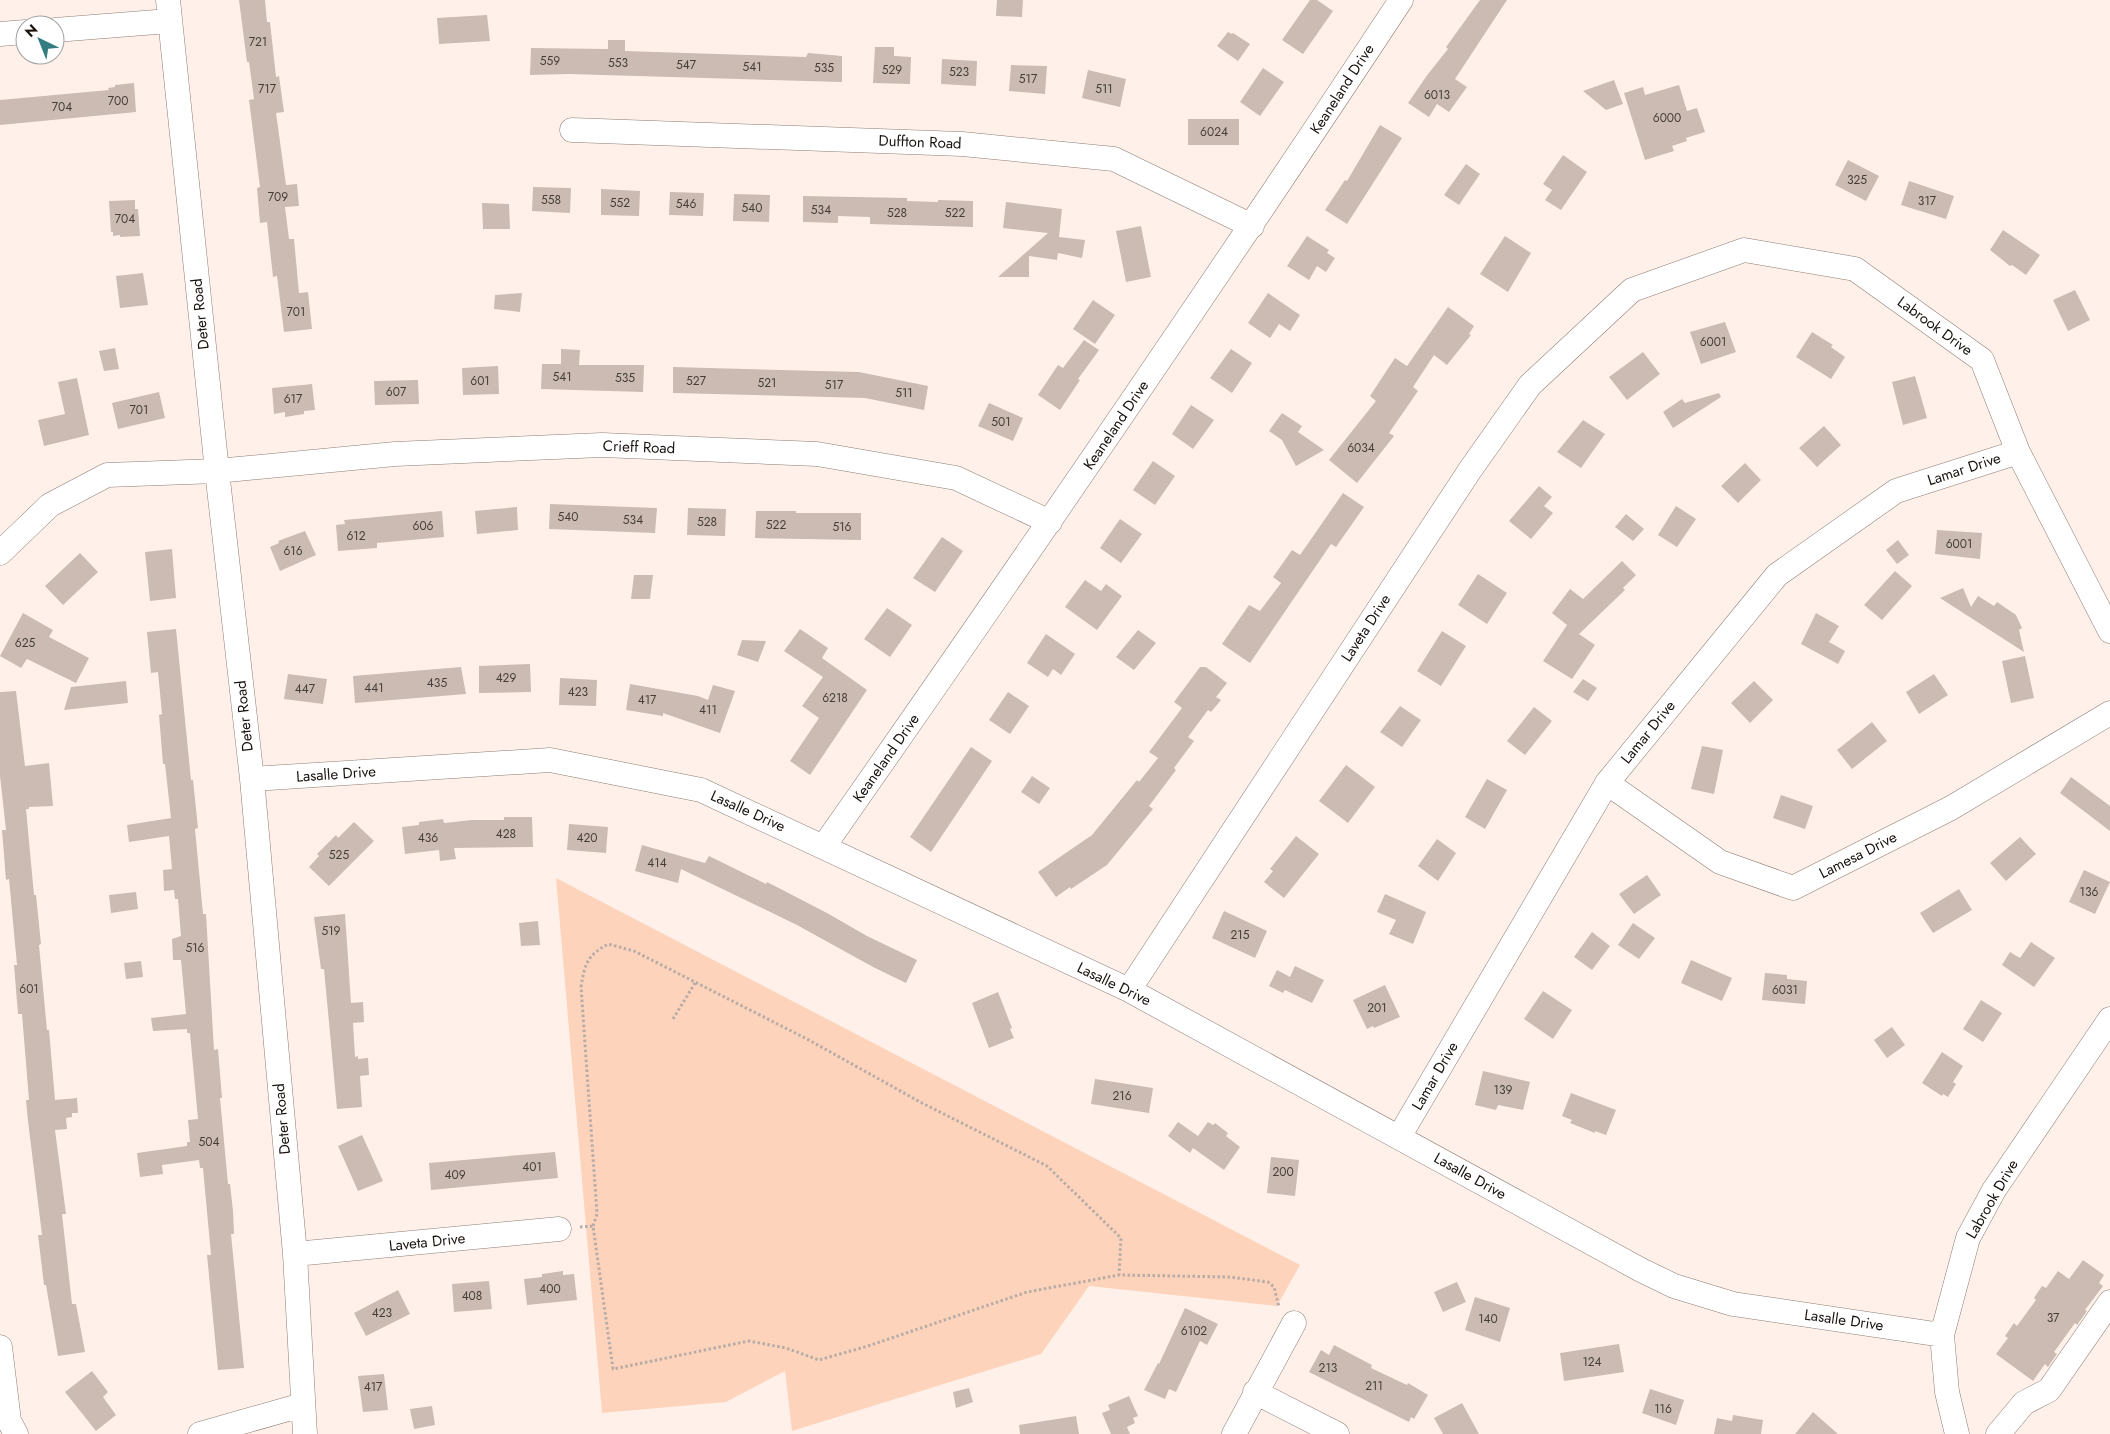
<svg xmlns="http://www.w3.org/2000/svg" width="2110" height="1434" font-family="Jost,sans-serif">
<style>
.green{fill:#fed3bb}
.building{fill:#cbbbb2}
.lines{fill:none;stroke-linecap:round;stroke-linejoin:round}
.minor-casing{stroke:#8c7d75;stroke-width:25}
.path{stroke:#b8aca7;stroke-width:3;stroke-dasharray:2.5 2.5;stroke-linecap:butt}
.minor{stroke:#fff;stroke-width:24}
.labels{text-anchor:middle;stroke-width:4.5;stroke-linejoin:round;paint-order:stroke}
.number-label{font-size:12px;fill:#463d38}
.street-label{font-size:15px;fill:#191310;stroke:#fff}
</style>
<rect width="100%" height="100%" fill="#fff1ea"/>
<path class="green" d="M556 878 1300 1265 1277 1306 1089 1286 1041 1354 792 1431 785 1371 726 1402 602 1413Z"/>
<path class="building" d="M239 0H265L267 22H270L276 77 279 76 284 112 276 113 286 185 297 184 299 206 285 207 289 239H294L299 293 308 292 312 329 284 332 277 276 273 277 267 222 260 223 257 188 260 187 249 100 254 99 249 62H247Z
M997 0H1023L1022 17 996 16Z
M1310 0H1317L1333 11 1303 54 1282 40Z
M1480 0H1507L1455 79 1467 87 1449 112 1437 104 1429 117 1408 103 1428 74 1448 49 1446 47Z
M487 15 490 41 439 44 437 18Z
M1228 32 1232 34 1233 33 1250 44 1238 61 1217 46Z
M608 40H625V51L806 57 808 53 842 56V82L569 74 530 75 531 48 608 49Z
M875 47H894V56L911 57 910 84 873 83Z
M942 59 977 61 976 86 941 84Z
M1011 65 1047 66 1045 94 1009 91Z
M1263 68 1284 82 1260 116 1240 102Z
M1088 70 1126 79 1120 107 1082 98Z
M1614 80 1623 104 1606 110 1583 91Z
M134 83 136 112 0 125V100L109 90 108 88 115 87V85Z
M1679 85 1687 111 1697 108 1705 132 1686 138 1687 141 1672 146 1674 151 1645 160 1624 93 1643 87 1645 95Z
M1188 119H1239V145H1188Z
M1380 125 1402 138 1347 224 1325 210 1345 180 1347 181Z
M1563 155 1587 172 1561 210 1545 200 1552 190 1543 184Z
M1848 160 1879 176 1866 201 1835 185Z
M1466 164 1480 174 1459 205 1444 195Z
M1909 181 1954 196 1946 219 1901 205Z
M533 187 571 188 570 213 532 211Z
M601 189 640 191 639 216 601 215Z
M670 192 704 193 703 216 669 215Z
M734 194 770 195 769 222 733 221Z
M803 196 907 198V201L938 202V200L973 201V227L870 224V217L838 216V223L803 222Z
M135 200V209H138L140 236 120 237V235L113 236V232H111L109 201Z
M1006 202 1062 209 1059 237 1085 240 1082 258 1058 253 1057 260 1029 256V277H998L1048 233 1003 228Z
M482 203 509 204 510 229H483Z
M1141 226 1151 277 1126 282 1116 231Z
M2003 230 2040 255 2026 275 2012 265 2010 266 1990 250Z
M1307 236 1329 250 1327 253 1335 258 1326 272 1317 266 1309 280 1287 266Z
M1505 236 1531 253 1508 292 1480 274Z
M143 273 148 305 120 308 116 276Z
M2075 290 2090 320 2068 331 2053 300Z
M522 293 520 312 494 309 495 295Z
M1268 293 1300 315 1290 331 1279 324 1270 338 1248 323Z
M1093 300 1115 315 1095 344 1073 329Z
M1448 307 1474 326 1469 334 1471 335 1447 365 1434 355 1413 387 1418 391 1389 433 1394 436 1357 483 1329 460 1376 401 1370 396 1395 358 1407 366Z
M1725 322 1736 352 1701 364 1690 332Z
M1812 332 1833 345 1831 347 1845 357 1831 379 1796 357Z
M1084 340 1099 350 1078 379 1080 380 1060 410 1038 395 1058 365 1063 368Z
M115 348 119 369 104 371 99 351Z
M561 349 580 350 579 365H644L643 392 541 389 542 364H561Z
M1231 349 1252 363 1232 393 1210 378Z
M1643 352 1660 374 1627 400 1609 377Z
M498 366 499 394 463 395 462 368Z
M673 367 859 372 928 386 924 410 865 398 673 393Z
M1915 376 1927 418 1903 425 1892 382Z
M77 378 89 435 44 446 38 420 65 414 58 382Z
M418 380 419 404 375 405 374 381Z
M312 384 315 410 304 411V414L285 417V412L274 414 272 388Z
M159 392 165 418 118 429 112 403Z
M1719 393 1721 397 1673 428 1663 412 1682 399 1685 403Z
M989 403 1023 418 1013 441 978 426Z
M1191 405 1214 420 1193 449 1172 434Z
M1282 413 1302 426 1298 432 1324 450 1296 466 1282 440 1269 431Z
M1583 420 1605 434 1581 468 1557 452Z
M1824 426 1841 445 1817 467 1799 448Z
M1153 461 1175 476 1155 505 1133 490Z
M1745 463 1761 480 1738 503 1721 486Z
M1539 486 1552 497 1544 506 1553 513 1531 539 1509 521Z
M1343 493 1364 507 1336 547 1331 544 1250 663 1222 644 1249 605 1260 611 1281 583 1273 577 1292 550 1300 555Z
M550 504 657 508 655 533 549 529Z
M1676 506 1696 519 1677 547 1658 535Z
M517 507 518 530 477 534 475 511Z
M688 508 726 509 725 536 687 535Z
M442 511 444 537 377 543V548L338 551 336 525 345 524 344 520Z
M756 511H796V513H861V540L755 538Z
M1626 514 1644 529 1633 541 1615 527Z
M1120 519 1142 534 1121 563 1100 548Z
M1937 530 1982 533 1980 559 1935 554Z
M305 531 316 555 280 571 270 547 279 543 278 541Z
M942 537 963 551 935 592 913 578Z
M1898 540 1909 555 1897 564 1886 550Z
M172 549 176 598 150 601 145 552Z
M80 553 98 572 63 605 45 586Z
M1622 561 1636 575 1623 588 1625 590 1579 634 1595 645 1572 679 1543 661 1567 625 1552 613 1570 589 1583 599Z
M1895 571 1912 586 1882 620 1864 605Z
M1478 574 1507 593 1487 624 1458 605Z
M634 575H653L650 599H631Z
M1085 580 1101 591 1106 584 1122 596 1097 630 1065 607Z
M1963 588 1971 607 1978 596 1994 606 1997 602 2016 615 2022 628 2019 630 2024 652 1940 598Z
M887 608 912 625 890 657 864 639Z
M23 613 53 630 49 637 89 658 76 683 27 659 21 668 0 656Z
M1816 613 1839 626 1829 642 1845 651 1838 664 1801 644Z
M176 629 191 780H193L198 828 195 829 203 914H206L214 1050 218 1049 222 1098H220L228 1184H230L233 1211 234 1234H231L244 1368 218 1370 207 1255H211L203 1168H200L199 1160 162 1165 163 1174 140 1177 137 1153 187 1146V1142H190L188 1120 198 1119 190 1033H187V1029L153 1031 151 1018 186 1014 181 960H173L172 939 181 936 178 899H175L174 890 164 891 163 870 172 869 169 836 129 842 127 825 171 818 165 764H163L159 715 162 714 158 672 151 673 147 632Z
M800 629 828 648 822 658 867 690 810 775 790 761 819 718 802 706 823 677 784 651Z
M1138 630 1156 643 1134 670 1116 657Z
M1442 631 1466 646 1441 686 1417 671Z
M1046 634 1075 654 1061 675 1053 669 1048 677 1027 663Z
M742 640 766 641 758 662 737 655Z
M2025 656 2034 698 2011 703 2002 661Z
M530 664 531 692 479 693V666Z
M461 667 466 694 355 703 353 676Z
M1200 667H1206L1227 683 1216 697 1221 700 1211 712 1208 710 1188 737 1194 741 1174 768 1176 770 1149 806 1153 809 1107 865 1071 889 1070 887 1056 897 1038 872 1092 835 1137 780 1139 782 1158 758 1149 752 1182 708 1174 702Z
M288 674 327 679 323 704 284 699Z
M1934 674 1948 695 1919 714 1906 692Z
M560 678 597 680 596 706 559 705Z
M1583 679 1597 688 1588 701 1573 692Z
M126 681 128 703 64 710 71 687Z
M1754 681 1773 700 1750 723 1731 703Z
M630 684 698 696 708 700 713 685 735 691 720 733 663 713V716L626 710Z
M16 691 25 766 49 763 53 806 29 807V809H26L34 895H36L41 944 39 945 47 1030H49L55 1100 77 1098 78 1113H72V1117L66 1118 67 1129 55 1130 66 1214H62L72 1304H76L85 1352 58 1356 46 1285H44L38 1235H42L28 1121 26 1100H29L22 1014H18L14 965H17L9 879 6 880 2 830H6L0 776V692Z
M1008 692 1029 706 1010 734 989 720Z
M1400 706 1421 720 1402 747 1380 732Z
M1534 707 1552 721 1525 755 1507 741Z
M1872 722 1887 741 1852 769 1837 750Z
M1702 746 1723 750 1714 794 1691 789Z
M971 747 992 761 931 852 910 837Z
M1346 765 1375 787 1348 823 1319 801Z
M1032 776 1050 788 1039 804 1021 792Z
M2071 777 2110 806V831L2060 793Z
M1487 779 1507 790 1485 829 1465 817Z
M1781 795 1813 806 1805 829 1773 818Z
M504 817H532L533 847 454 848 456 859 440 861 439 850 405 854 402 827 419 825V822L443 819 444 823 472 820H504Z
M354 822 374 841 329 886 309 867 319 856 317 854 336 835 338 838Z
M569 824 608 827 606 853 567 850Z
M1296 836 1319 854 1284 898 1264 882 1273 871 1270 869Z
M2020 837 2036 854 2006 881 1990 863Z
M1437 839 1456 853 1438 881 1418 866Z
M642 845 705 863 709 856 766 884 767 882 827 913 867 936 917 960 906 983 873 967 797 925 681 869 678 883 635 871Z
M2084 870 2110 882 2095 914 2069 902Z
M1647 875 1661 895 1634 914 1619 894Z
M1959 889 1972 910 1933 933 1920 913Z
M136 892 138 909 111 913 109 895Z
M1385 894 1426 912 1413 944 1389 934 1396 920 1377 912Z
M1224 911 1267 931 1255 958 1212 938Z
M345 914 351 1003 363 1002 364 1022 353 1023 355 1057 358 1056V1059L368 1058 369 1075 360 1076 362 1107 337 1109 324 969H321L314 917Z
M538 921 540 945 521 946 519 923Z
M1633 923 1655 938 1639 959 1618 945Z
M1592 932 1610 946 1592 970 1574 957Z
M2031 942 2055 958 2034 987 2002 965 2010 952 2020 958Z
M1691 960 1732 978 1722 1001 1681 983Z
M141 961 143 977 126 979 124 963Z
M1295 966 1324 980 1312 1003 1285 990 1283 993 1269 986 1277 970 1290 977Z
M1765 973 1787 975V979L1807 981 1805 1004 1762 1000Z
M1385 985 1400 1017 1374 1028 1373 1026 1367 1029 1353 1000Z
M1543 991 1572 1010 1553 1039 1524 1019Z
M998 992 1012 1028 1010 1029 1014 1038 989 1048 972 1003Z
M1981 1000 2002 1013 1983 1042 1963 1029Z
M1892 1027 1905 1045 1887 1058 1874 1040Z
M1942 1052 1963 1066 1953 1082 1956 1084 1948 1097 1943 1094 1942 1096 1922 1083Z
M1483 1071 1530 1082 1523 1110 1498 1105 1496 1110 1475 1105Z
M1095 1079 1153 1088 1149 1113 1091 1104Z
M1571 1093 1616 1110 1606 1135 1595 1131V1133L1570 1123 1572 1120 1562 1116Z
M1178 1122 1198 1136 1208 1122 1213 1125 1215 1123 1228 1133 1226 1136 1240 1147 1224 1170 1193 1148 1190 1153 1168 1136Z
M362 1135 383 1181 358 1191 338 1146Z
M555 1152 558 1178 431 1190 429 1163Z
M1271 1157 1299 1160 1295 1196 1267 1193Z
M2083 1260 2104 1275 2099 1283 2103 1286 2085 1310 2087 1311 2077 1325 2075 1323 2054 1352 2057 1354 2048 1367 2045 1364 2033 1381 1996 1354 2008 1338 2005 1336 2014 1323 2017 1326 2036 1300 2034 1298 2042 1286 2046 1288 2058 1271 2069 1279Z
M563 1271V1275L574 1274 577 1300 527 1305 524 1279 542 1277V1274Z
M489 1281 492 1309 454 1312 452 1284Z
M1457 1282 1466 1302 1443 1312 1434 1292Z
M398 1290 410 1314 366 1336 354 1313Z
M1475 1297 1510 1308 1500 1342 1465 1330Z
M1185 1308 1218 1324 1207 1345 1200 1341 1176 1392 1169 1389 1165 1399 1144 1390 1158 1363 1159 1364Z
M1619 1344 1624 1372 1564 1381 1560 1353Z
M1334 1345 1372 1365 1371 1368 1407 1385 1408 1383 1428 1395 1414 1419 1411 1417 1409 1422 1309 1372 1321 1350 1329 1355Z
M92 1371 108 1392 103 1397 116 1415 96 1431 65 1392Z
M384 1374 388 1410 363 1412 358 1376Z
M969 1388 973 1402 956 1408 953 1392Z
M1650 1389 1684 1400 1676 1425 1642 1413Z
M1129 1396 1138 1416 1133 1418 1135 1423 1127 1427 1130 1434H1111L1102 1413 1110 1410 1108 1405Z
M1462 1403 1479 1434H1443L1434 1418Z
M432 1406 435 1425 414 1429 410 1409Z
M1813 1412 1838 1434H1795Z
M1733 1415 1763 1420 1761 1434H1714L1717 1418 1732 1421Z
M1076 1416 1079 1434H1020L1019 1425Z"/>
<g class="lines">
<defs>
<path id="minor" d="M168 0 217 471 252 779 295 1254 305 1434
M55 30 169 21
M0 34 25 32
M572 130 962 144 1114 159 1252 226
M0 553 50 505 107 475 217 471 395 454 602 445 817 454 956 478 1050 522
M252 779 550 760 701 790 1129 990 1641 1270 1674 1286 1733 1304 1942 1335
M1607 783 1720 862 1793 888 1951 808 2110 713
M824 846C1020 566 1213 285 1401 0
M1129 990 1470 470 1530 385 1632 290 1744 250 1855 269 1982 360 2018 452 2110 631
M1399 1137 1607 783 1777 575 1896 491 2018 452
M295 1254 559 1229
M0 1347 9 1421 16 1434
M1255 1392 1337 1434
M200 1434 302 1405
M1234 1434 1294 1323
M1957 1434 1947 1392 1942 1335 1968 1238 1994 1190 2110 1019
M1998 1434 2024 1403 2049 1390 2110 1302"/>
</defs>
<use href="#minor" class="minor-casing"/>
<path class="path" d="M673 1019 695 983
M593 1226 597 1214 581 987C585 963 587 956 608 944L634 951 807 1039 922 1103 1047 1166 1121 1238 1119 1275
M580 1227 593 1226 613 1369 749 1341 786 1348 819 1360 868 1346 1027 1292 1119 1275 1230 1277 1268 1282 1274 1287 1279 1307"/>
<use href="#minor" class="minor"/>
</g>
<g class="labels">
<g class="number-label">
<text x="258" y="46">721</text>
<text x="550" y="65">559</text>
<text x="618" y="67">553</text>
<text x="686" y="69">547</text>
<text x="752" y="71">541</text>
<text x="824" y="72">535</text>
<text x="892" y="74">529</text>
<text x="959" y="76">523</text>
<text x="1028" y="83">517</text>
<text x="267" y="93">717</text>
<text x="1104" y="93">511</text>
<text x="1437" y="99">6013</text>
<text x="118" y="105">700</text>
<text x="62" y="111">704</text>
<text x="1667" y="122">6000</text>
<text x="1214" y="136">6024</text>
<text x="1857" y="184">325</text>
<text x="278" y="201">709</text>
<text x="551" y="204">558</text>
<text x="1927" y="205">317</text>
<text x="620" y="207">552</text>
<text x="686" y="208">546</text>
<text x="752" y="212">540</text>
<text x="821" y="214">534</text>
<text x="897" y="217">528</text>
<text x="955" y="217">522</text>
<text x="125" y="223">704</text>
<text x="296" y="316">701</text>
<text x="1713" y="346">6001</text>
<text x="562" y="381">541</text>
<text x="625" y="382">535</text>
<text x="480" y="385">601</text>
<text x="696" y="385">527</text>
<text x="767" y="387">521</text>
<text x="834" y="389">517</text>
<text x="396" y="396">607</text>
<text x="904" y="397">511</text>
<text x="293" y="403">617</text>
<text x="139" y="414">701</text>
<text x="1001" y="426">501</text>
<text x="1361" y="452">6034</text>
<text x="568" y="521">540</text>
<text x="633" y="524">534</text>
<text x="707" y="526">528</text>
<text x="776" y="529">522</text>
<text x="423" y="530">606</text>
<text x="842" y="531">516</text>
<text x="356" y="540">612</text>
<text x="1959" y="548">6001</text>
<text x="293" y="555">616</text>
<text x="25" y="647">625</text>
<text x="506" y="682">429</text>
<text x="437" y="687">435</text>
<text x="374" y="692">441</text>
<text x="305" y="693">447</text>
<text x="578" y="696">423</text>
<text x="835" y="702">6218</text>
<text x="647" y="704">417</text>
<text x="708" y="714">411</text>
<text x="506" y="838">428</text>
<text x="428" y="842">436</text>
<text x="587" y="842">420</text>
<text x="339" y="859">525</text>
<text x="657" y="867">414</text>
<text x="2089" y="896">136</text>
<text x="331" y="935">519</text>
<text x="1240" y="939">215</text>
<text x="195" y="952">516</text>
<text x="29" y="993">601</text>
<text x="1785" y="994">6031</text>
<text x="1377" y="1012">201</text>
<text x="1503" y="1094">139</text>
<text x="1122" y="1100">216</text>
<text x="209" y="1146">504</text>
<text x="532" y="1171">401</text>
<text x="1283" y="1176">200</text>
<text x="455" y="1179">409</text>
<text x="550" y="1293">400</text>
<text x="472" y="1300">408</text>
<text x="382" y="1317">423</text>
<text x="2053" y="1322">37</text>
<text x="1488" y="1323">140</text>
<text x="1194" y="1335">6102</text>
<text x="1592" y="1366">124</text>
<text x="1328" y="1372">213</text>
<text x="1374" y="1390">211</text>
<text x="373" y="1391">417</text>
<text x="1663" y="1413">116</text>
</g>
<g class="street-label">
<text transform="translate(1342 89) rotate(-57)" y="5">Keaneland Drive</text>
<text transform="translate(920 142) rotate(2)" y="5">Duffton Road</text>
<text transform="translate(200 314) rotate(-96)" y="5">Deter Road</text>
<text transform="translate(1935 326) rotate(36)" y="5">Labrook Drive</text>
<text transform="translate(1116 425) rotate(-56)" y="5">Keaneland Drive</text>
<text transform="translate(639 447) rotate(2)" y="5">Crieff Road</text>
<text transform="translate(1964 469) rotate(-18)" y="5">Lamar Drive</text>
<text transform="translate(1366 628) rotate(-57)" y="5">Laveta Drive</text>
<text transform="translate(244 716) rotate(-96)" y="5">Deter Road</text>
<text transform="translate(1648 732) rotate(-51)" y="5">Lamar Drive</text>
<text transform="translate(886 758) rotate(-55)" y="5">Keaneland Drive</text>
<text transform="translate(336 774) rotate(-4)" y="5">Lasalle Drive</text>
<text transform="translate(748 811) rotate(24)" y="5">Lasalle Drive</text>
<text transform="translate(1858 855) rotate(-27)" y="5">Lamesa Drive</text>
<text transform="translate(1114 984) rotate(26)" y="5">Lasalle Drive</text>
<text transform="translate(1435 1076) rotate(-60)" y="5">Lamar Drive</text>
<text transform="translate(282 1119) rotate(-95)" y="5">Deter Road</text>
<text transform="translate(1470 1176) rotate(29)" y="5">Lasalle Drive</text>
<text transform="translate(1992 1199) rotate(-60)" y="5">Labrook Drive</text>
<text transform="translate(427 1242) rotate(-6)" y="5">Laveta Drive</text>
<text transform="translate(1844 1320) rotate(8)" y="5">Lasalle Drive</text>
</g>
</g>
<g transform="translate(40 40) rotate(317)"><circle r="24" fill="#ffffff" stroke="#a3a19f"/>
<path d="M0-4L9 19L0 12L-9 19Z" fill="#337c80"/>
<text y="-8" font-size="14" font-weight="bold" text-anchor="middle" fill="#191310">N</text>
</g>
</svg>
